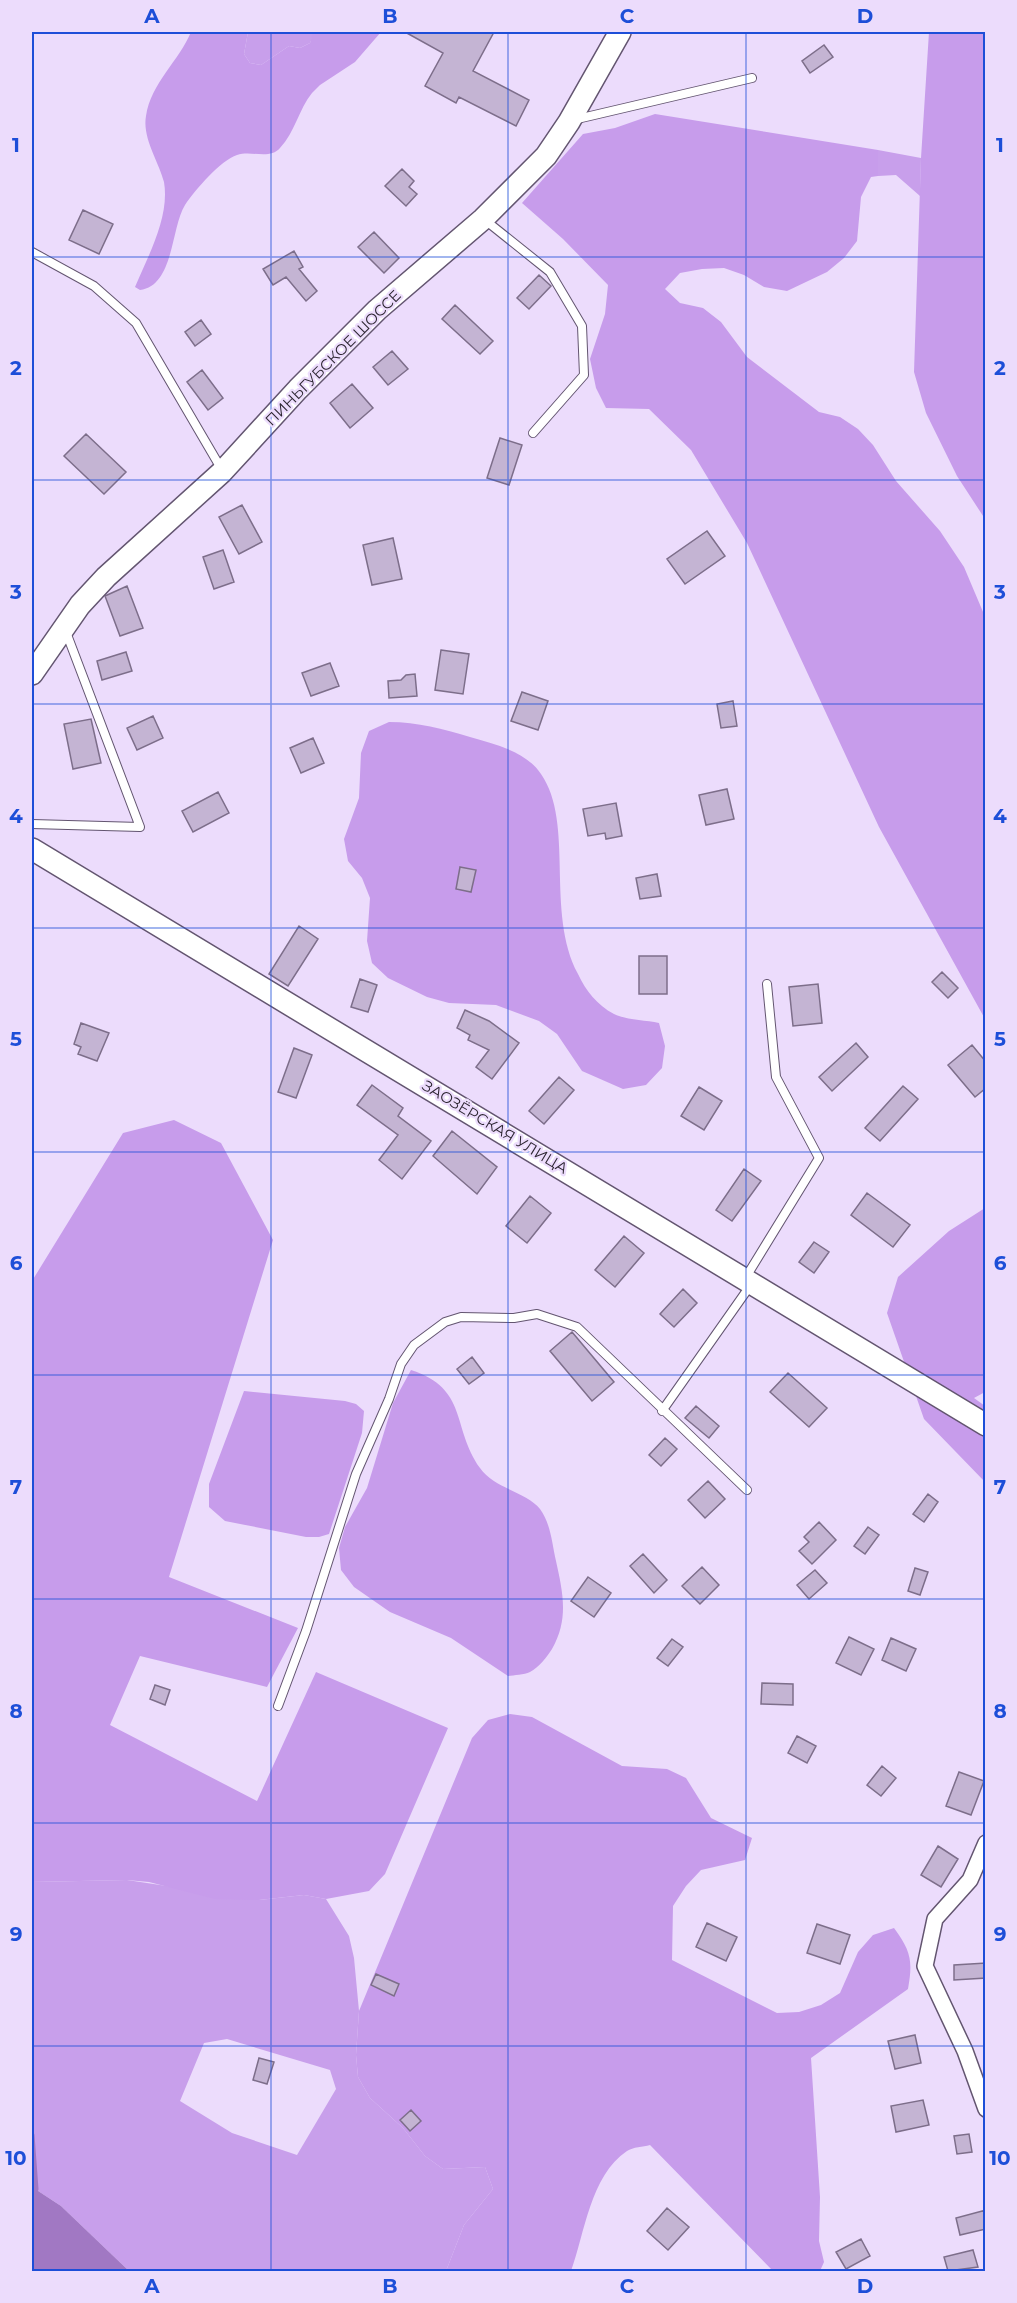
<svg xmlns="http://www.w3.org/2000/svg" width="1017" height="2303" font-family="Montserrat,sans-serif">
<style>
.green{fill:#c89feb;fill-rule:evenodd}
.forest{fill:#c79ceb}
.water{fill:#a178c3}
.lines{fill:none;stroke-linecap:round;stroke-linejoin:round}
.stream{stroke:#a178c3;stroke-width:5}
.building{fill:#c4b4d3;stroke:#7d6e8a;stroke-width:1.5}
.lane-casing{stroke:#635570;stroke-width:10}
.street-casing{stroke:#635570;stroke-width:18}
.secondary-casing{stroke:#635570;stroke-width:24}
.lane{stroke:#fff;stroke-width:8}
.street{stroke:#fff;stroke-width:15}
.secondary{stroke:#fff;stroke-width:21}
.grid{fill:none;stroke:#1d4ed8;stroke-width:1.5;stroke-opacity:0.55}
.labels{text-anchor:middle;stroke-width:4.5;stroke-linejoin:round;paint-order:stroke}
.street-label{font-size:15px;fill:#2c2531;stroke:#ecdcfc}
.neatline{fill:none;stroke:#1d4ed8;stroke-width:2}
.grid-label{font-size:20px;text-anchor:middle;font-weight:bold;fill:#1d4ed8}
</style>
<rect width="100%" height="100%" fill="#ecdcfc"/>
<path class="green" d="M248 32H313L314 33 310 43 300 48 289 46 261 65 250 63 244 54Z
M878 150 921 158 920 196 896 175 878 176Z
M127 1880 259 1900 304 1895 326 1899 349 1936 354 1958 359 2011 356 2055 358 2077 370 2098 403 2128 425 2156 443 2169 485 2167 493 2189 464 2225 446 2271H129L61 2206 32 2187V1882ZM227 2039 330 2070 336 2089 297 2155 232 2133 180 2101 204 2043Z"/>
<path class="forest" d="M191 32H248L244 54 250 63 261 65 289 46 300 48 310 43 313 32H381L355 62 320 85 312 93C299 109 295 132 280 148 270 160 251 150 237 155 221 160 195 190 185 205 171 227 174 286 140 290L135 287C148 256 170 217 164 182 159 162 142 138 146 116 151 83 179 61 191 32Z
M929 32H985V519L957 476 926 413 914 372 921 158Z
M655 114 878 150V176L871 177 861 197 857 241 844 258 827 272 787 291 764 287 744 275 724 268 702 269 680 273 665 289 680 303 703 308 721 322 747 357 819 412 840 417 858 429 873 445 896 481 940 531 964 567 986 619 985 1019 879 827 747 543 691 450 649 409 606 408 596 388 590 359 605 314 608 285 563 239 522 203 583 134 615 128Z
M389 722C418 722 443 729 470 737 494 744 526 751 541 774 575 823 545 912 578 974 586 991 597 1005 614 1014 626 1020 645 1020 659 1023L665 1046 662 1068 646 1085 623 1089 582 1071 557 1034 539 1021 496 1005 449 1003 427 997 388 978 372 963 367 941 370 898 362 878 348 861 344 839 359 798 361 753 369 731Z
M174 1120 221 1143 273 1240 169 1577 298 1628 267 1687 140 1656 110 1725 257 1801 316 1672 448 1728 385 1874 369 1891 326 1899 304 1895 259 1900 215 1899 149 1882 127 1880 32 1882V1281L123 1133Z
M985 1208V1392L974 1398 985 1406V1482L924 1419 887 1313 898 1277 949 1231Z
M411 1370C469 1389 451 1427 480 1468 495 1489 527 1492 540 1509 551 1524 552 1544 556 1561 563 1593 569 1619 552 1649 547 1657 539 1667 530 1672 524 1675 514 1675 508 1676L451 1638 390 1612 354 1587 341 1570 339 1548 345 1527 367 1488 393 1403Z
M244 1391 345 1401 356 1404 364 1411 362 1433 329 1534 319 1537H306L225 1521 209 1507V1484Z
M510 1714 532 1717 622 1766 667 1769 686 1778 711 1818 752 1838 745 1860 701 1870 686 1886 673 1906 672 1960 777 2013 799 2012 821 2005 840 1993 858 1952 873 1935 894 1928C911 1951 913 1961 908 1989L811 2058 820 2197 819 2241 824 2262 820 2271H773L650 2145C643 2147 633 2147 627 2151 590 2176 585 2233 571 2271H446L464 2225 493 2189 485 2167 443 2169 425 2156 403 2128 370 2098 358 2077 356 2055 359 2011 472 1738 488 1720Z"/>
<path class="water" d="M32 2187 61 2206 129 2271H32Z"/>
<g class="lines">
<path class="stream" d="M32 2135 36 2189"/>
</g>
<path class="building" d="M405 32H494L473 71 529 100 516 126 459 97 456 103 425 86 443 53Z
M824 45 833 57 810 73 802 61Z
M402 169 414 181 409 187 417 194 406 206 385 186Z
M83 210 113 224 99 254 69 240Z
M374 232 399 258 384 273 358 247Z
M294 251 303 267 299 269 317 291 306 301 286 277 273 285 263 269Z
M539 275 551 286 529 309 517 298Z
M455 305 493 341 480 354 442 319Z
M201 320 211 334 195 346 185 332Z
M392 351 408 369 388 385 373 367Z
M202 370 223 398 208 410 187 382Z
M352 384 373 408 350 428 330 403Z
M86 434 126 472 104 494 64 456Z
M500 438 522 445 509 485 487 478Z
M242 505 262 542 239 554 219 517Z
M707 531 725 556 685 584 667 559Z
M393 538 402 579 372 585 363 545Z
M223 550 234 582 214 589 203 557Z
M127 586 143 628 120 636 105 596Z
M441 650 469 654 463 694 435 690Z
M126 652 132 671 102 680 97 661Z
M330 663 339 686 311 696 302 673Z
M415 674 417 696 389 698 388 681 401 680 406 675Z
M522 692 548 701 538 730 511 721Z
M733 701 737 726 721 728 717 704Z
M153 716 163 738 137 750 127 728Z
M91 719 101 763 73 769 64 724Z
M313 738 324 763 301 773 290 748Z
M727 789 734 819 706 825 699 795Z
M218 792 229 813 193 832 182 811Z
M616 803 622 836 606 839 605 833 588 836 583 809Z
M460 867 476 870 471 892 456 889Z
M657 874 661 896 640 899 636 878Z
M299 926 318 939 288 986 269 974Z
M639 956H667V994H639Z
M942 972 958 988 948 998 932 982Z
M360 979 377 985 368 1012 351 1007Z
M818 984 822 1023 793 1026 789 987Z
M465 1010 489 1021 519 1043 492 1079 476 1067 489 1050 468 1040 470 1035 457 1028Z
M81 1023 109 1033 97 1061 78 1054 81 1047 74 1044Z
M856 1043 868 1057 832 1091 819 1077Z
M972 1045 986 1062V1088L975 1097 948 1065Z
M294 1048 312 1055 296 1098 278 1092Z
M559 1077 574 1090 544 1124 529 1111Z
M372 1085 403 1108 398 1116 431 1141 402 1179 379 1160 398 1135 357 1105Z
M903 1086 918 1099 880 1141 865 1128Z
M699 1087 722 1101 704 1130 681 1116Z
M452 1131 497 1167 477 1194 433 1156Z
M744 1169 761 1181 732 1221 716 1210Z
M867 1193 910 1225 893 1247 851 1215Z
M530 1196 551 1213 527 1243 506 1226Z
M624 1236 644 1253 615 1287 595 1270Z
M814 1242 829 1252 814 1273 799 1262Z
M683 1289 697 1303 674 1327 660 1314Z
M572 1332 614 1382 592 1401 550 1351Z
M472 1357 484 1373 469 1384 457 1369Z
M788 1373 827 1408 809 1427 770 1392Z
M696 1406 719 1426 709 1438 685 1418Z
M665 1438 677 1449 661 1466 649 1455Z
M708 1481 725 1499 705 1518 688 1500Z
M928 1494 938 1502 924 1522 913 1514Z
M819 1522 836 1540 812 1564 799 1551 809 1542 804 1537Z
M868 1527 879 1535 865 1554 854 1546Z
M643 1554 667 1580 654 1593 630 1566Z
M702 1567 719 1585 700 1604 682 1586Z
M915 1568 928 1572 920 1595 908 1591Z
M815 1570 827 1583 809 1599 797 1585Z
M588 1577 611 1593 594 1617 571 1601Z
M849 1637 874 1649 861 1675 836 1663Z
M891 1638 916 1649 906 1671 882 1660Z
M672 1639 683 1647 668 1666 657 1658Z
M762 1683 793 1684V1705L761 1704Z
M155 1685 170 1690 165 1705 150 1699Z
M797 1736 816 1746 807 1763 788 1753Z
M882 1766 896 1778 881 1796 867 1785Z
M959 1772 984 1781 971 1815 946 1806Z
M938 1846 958 1859 941 1887 921 1875Z
M707 1923 737 1937 726 1961 696 1947Z
M817 1924 850 1935 840 1964 807 1953Z
M986 1963V1978L954 1980V1965Z
M376 1974 399 1984 394 1996 371 1985Z
M915 2035 921 2063 895 2069 888 2041Z
M259 2058 274 2062 267 2084 253 2080Z
M923 2100 929 2125 896 2132 891 2106Z
M411 2110 421 2121 410 2131 400 2120Z
M969 2134 972 2152 957 2154 954 2136Z
M667 2208 689 2227 668 2250 647 2231Z
M986 2210V2229L960 2235 956 2218Z
M861 2239 870 2256 846 2269 836 2252Z
M973 2250 978 2267 948 2271 944 2257Z"/>
<g class="lines">
<defs>
<path id="lane" d="M573 120 752 78
M485 220 550 272 582 326 584 375 533 433
M32 252 94 286 136 323 222 470
M32 824 140 827 66 632
M746 1277 819 1158 776 1077 767 984
M662 1411 750 1286
M278 1706 306 1631 356 1474 389 1399 401 1364 414 1345 445 1322 461 1317 514 1318 537 1314 577 1327 747 1490"/>
<path id="street" d="M986 1843 970 1880 935 1919 925 1966 965 2051 986 2109"/>
<path id="secondary" d="M32 674 80 605 106 577 222 472 298 389 377 310 483 219 546 156 569 122 620 32
M32 849 986 1425"/>
</defs>
<use href="#lane" class="lane-casing"/>
<use href="#street" class="street-casing"/>
<use href="#secondary" class="secondary-casing"/>
<use href="#lane" class="lane"/>
<use href="#street" class="street"/>
<use href="#secondary" class="secondary"/>
</g>
<path class="grid" d="M271 32V2272M508 32V2272M746 32V2272M32 257H986M32 480H986M32 704H986M32 928H986M32 1152H986M32 1375H986M32 1599H986M32 1823H986M32 2046H986"/>
<g class="labels">
<g class="street-label">
<text transform="translate(333 358) rotate(-45)" y="5">ПИНЬГУБСКОЕ ШОССЕ</text>
<text transform="translate(495 1127) rotate(31)" y="5">ЗАОЗЁРСКАЯ УЛИЦА</text>
</g>
</g>
<rect width="1017" height="2303" fill="none" stroke="#ecdcfc" stroke-width="66"/>
<rect x="33" y="33" width="951" height="2237" class="neatline"/>
<g class="grid-label">
<text x="152" y="23">A</text>
<text x="390" y="23">B</text>
<text x="627" y="23">C</text>
<text x="865" y="23">D</text>
<text x="16" y="152">1</text>
<text x="1000" y="152">1</text>
<text x="16" y="375">2</text>
<text x="1000" y="375">2</text>
<text x="16" y="599">3</text>
<text x="1000" y="599">3</text>
<text x="16" y="823">4</text>
<text x="1000" y="823">4</text>
<text x="16" y="1046">5</text>
<text x="1000" y="1046">5</text>
<text x="16" y="1270">6</text>
<text x="1000" y="1270">6</text>
<text x="16" y="1494">7</text>
<text x="1000" y="1494">7</text>
<text x="16" y="1718">8</text>
<text x="1000" y="1718">8</text>
<text x="16" y="1941">9</text>
<text x="1000" y="1941">9</text>
<text x="16" y="2165">10</text>
<text x="1000" y="2165">10</text>
<text x="152" y="2293">A</text>
<text x="390" y="2293">B</text>
<text x="627" y="2293">C</text>
<text x="865" y="2293">D</text>
</g>
</svg>
